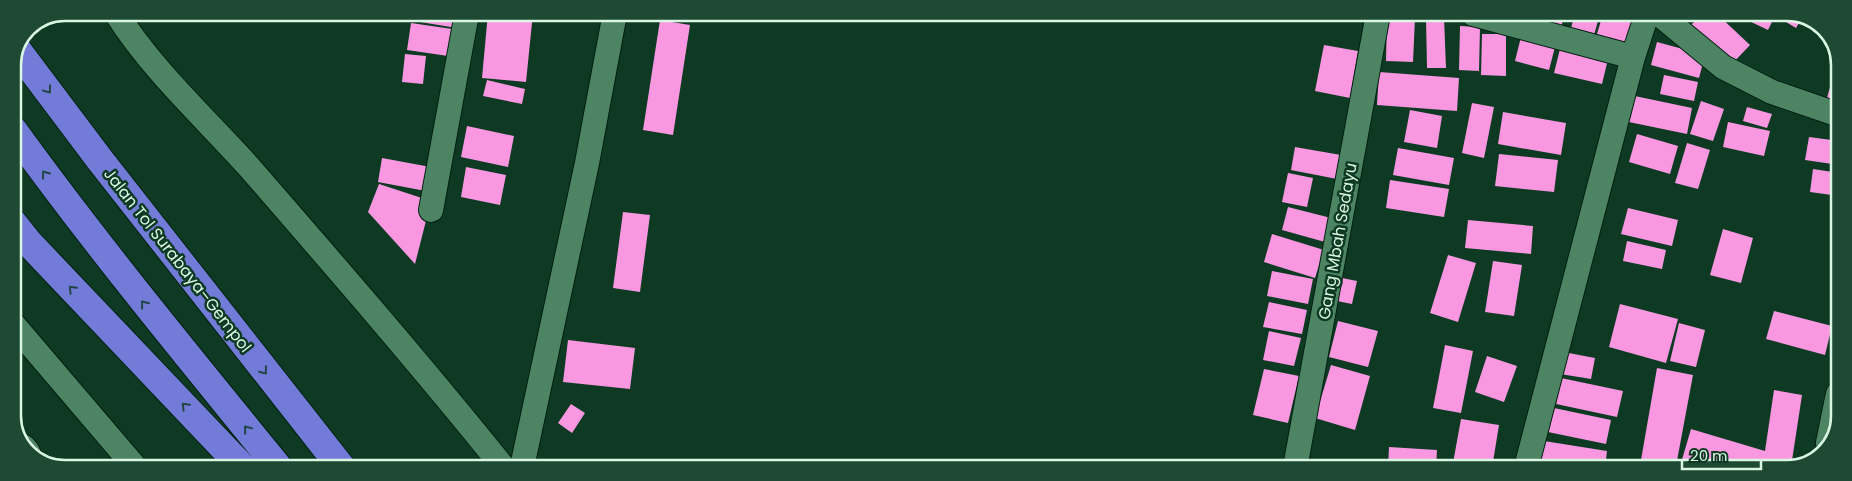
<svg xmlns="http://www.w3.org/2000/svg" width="1852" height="481" font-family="Poppins,sans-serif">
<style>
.building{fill:#f998e1}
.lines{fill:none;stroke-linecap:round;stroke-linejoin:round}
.minor-casing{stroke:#021f10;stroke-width:26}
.motorway-casing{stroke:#021f10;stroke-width:30}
.minor{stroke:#4d8564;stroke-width:24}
.motorway{stroke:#727cd8;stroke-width:28}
.oneway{stroke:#224747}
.labels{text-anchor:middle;stroke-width:5;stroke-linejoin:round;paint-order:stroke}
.street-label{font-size:16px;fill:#daf7e4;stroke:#0e3a23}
.rim{fill:none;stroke:#daf7e4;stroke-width:2.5}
</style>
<rect width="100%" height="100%" fill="#0e3a23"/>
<path class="building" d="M415 13H459L457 28 414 21Z
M488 13H533L526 82 482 78Z
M1522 14H1539L1537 24 1521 21Z
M1545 14H1564L1561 29 1542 26Z
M1575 14H1600L1592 42 1569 35Z
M1603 14H1634L1625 44 1596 37Z
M1702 14H1717L1750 45 1733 63 1691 25Z
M1723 14H1742L1738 22Z
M1750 14H1776L1768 30 1747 20Z
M1777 14H1800L1803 16 1796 28 1776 16Z
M1387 17 1415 18 1413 62 1386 61Z
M1444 17 1446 68H1427L1426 18Z
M660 20 690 25 673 135 643 130Z
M411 23 459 30 455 57 407 50Z
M1460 26 1480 27 1479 71 1459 70Z
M1819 26 1827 31 1828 34 1817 31Z
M1482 34H1506V76L1481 75Z
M1521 37 1555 47 1549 70 1515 61Z
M1657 42 1705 55 1699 78 1651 65Z
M1324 45 1358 51 1350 98 1315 91Z
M1561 45 1609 55 1602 84 1554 73Z
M405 54 426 56 423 84 402 82Z
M1837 62 1839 63V109L1825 105Z
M1379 72 1459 78 1457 111 1377 105Z
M1664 75 1698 82 1694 101 1660 94Z
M487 80 525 89 522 104 483 96Z
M1630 95 1692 108 1687 134 1624 121Z
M1701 101 1724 109 1713 141 1690 134Z
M1472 103 1494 107 1484 158 1462 153Z
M1747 107 1772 114 1767 128 1743 121Z
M1410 110 1442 116 1437 148 1404 142Z
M1503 112 1566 123 1561 155 1498 144Z
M1728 122 1770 131 1764 156 1723 147Z
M467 126 514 136 508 167 461 157Z
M1637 134 1678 146 1670 174 1629 162Z
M1809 137 1839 141V165L1805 160Z
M1687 143 1710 150 1698 189 1675 183Z
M1295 147 1341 155 1337 179 1291 170Z
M1398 148 1454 158 1449 185 1393 175Z
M1499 154 1558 160 1554 192 1495 186Z
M382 158 436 168 431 192 378 182Z
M466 167 506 175 500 205 461 197Z
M1813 169 1839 173V196L1810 192Z
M1288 173 1313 178 1307 207 1282 202Z
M1390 180 1449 189 1444 217 1386 208Z
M379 184 431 201 415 264 368 212Z
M1288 207 1331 218 1325 242 1282 230Z
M1628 208 1678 220 1672 246 1621 234Z
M623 212 650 215 640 292 613 288Z
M1468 220 1533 226 1531 254 1465 248Z
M1723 229 1753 238 1741 283 1710 275Z
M1272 234 1324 250 1315 278 1264 262Z
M1627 241 1666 250 1662 269 1623 261Z
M1448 255 1476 263 1458 322 1430 313Z
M1493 261 1522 265 1514 316 1485 312Z
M1272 271 1313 279 1308 304 1267 296Z
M1332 276 1357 281 1352 304 1327 299Z
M1269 302 1307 310 1302 334 1263 327Z
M1620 304 1678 319 1666 363 1609 347Z
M1774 311 1832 326 1825 355 1766 339Z
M1338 321 1378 331 1368 367 1329 357Z
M1679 323 1705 330 1696 367 1670 361Z
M1269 331 1301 338 1294 366 1263 360Z
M568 340 635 348 630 389 563 382Z
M1445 345 1473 351 1461 413 1433 408Z
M1558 351 1595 358 1591 379 1554 373Z
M1487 356 1517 366 1504 402 1475 392Z
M1331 365 1370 376 1355 430 1315 418Z
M1657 368 1693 375 1676 466 1641 460Z
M1264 369 1299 376 1288 423 1253 415Z
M1561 378 1623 391 1617 417 1556 404Z
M1774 390 1802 395 1791 467 1701 468 1681 463 1691 429 1765 451Z
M571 404 585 413 572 433 558 423Z
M1554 408 1611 420 1606 444 1548 432Z
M1461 419 1499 425 1492 468 1453 463Z
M1544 441 1607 451 1605 468H1565L1540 464Z
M1389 447 1437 450 1436 468H1388Z"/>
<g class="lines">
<defs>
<path id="minor" d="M116 13C153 71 203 116 249 167 335 266 421 365 503 467
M1473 14 1633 57
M1659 14 1723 67 1772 92 1839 115
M431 210 467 13
M13 324 135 467
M1828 443 1838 394
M24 447 28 452
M522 467 587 163 615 13
M1295 468 1378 14
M1526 468 1633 57 1647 14"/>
<path id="motorway" d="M18 51 100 160 341 467
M13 130C97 246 187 355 278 467
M13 223 28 242 242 467"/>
</defs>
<use href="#minor" class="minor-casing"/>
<use href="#motorway" class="motorway-casing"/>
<use href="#minor" class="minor"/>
<use href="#motorway" class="motorway"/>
</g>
<defs><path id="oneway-chevron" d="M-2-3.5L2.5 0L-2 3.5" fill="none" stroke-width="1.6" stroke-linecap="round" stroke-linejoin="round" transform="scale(1.25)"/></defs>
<g class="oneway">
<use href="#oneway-chevron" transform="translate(48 90) rotate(53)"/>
<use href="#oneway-chevron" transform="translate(45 174) rotate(-126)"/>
<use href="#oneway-chevron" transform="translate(72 289) rotate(-134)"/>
<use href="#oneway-chevron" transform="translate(144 304) rotate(-128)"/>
<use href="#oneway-chevron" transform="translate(264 371) rotate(52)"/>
<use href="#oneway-chevron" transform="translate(185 406) rotate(-134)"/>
<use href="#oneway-chevron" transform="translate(247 429) rotate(-129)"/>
</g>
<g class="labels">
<g class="street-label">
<text transform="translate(1337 241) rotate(-80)" y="6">Gang Mbah Sedayu</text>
<text transform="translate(178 260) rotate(52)" y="6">Jalan Tol Surabaya–Gempol</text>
</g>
</g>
<path d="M0 0H1852V481H0ZM65 21H1787A44 44 0 0 1 1831 65V416A44 44 0 0 1 1787 460H65A44 44 0 0 1 21 416V65A44 44 0 0 1 65 21Z" fill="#1e4932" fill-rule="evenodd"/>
<path class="rim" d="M65 21H1787A44 44 0 0 1 1831 65V416A44 44 0 0 1 1787 460H65A44 44 0 0 1 21 416V65A44 44 0 0 1 65 21Z"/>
<path d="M1682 461v8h79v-8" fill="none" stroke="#daf7e4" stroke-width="2.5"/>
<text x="1690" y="461" font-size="15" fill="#daf7e4" stroke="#0e3a23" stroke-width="4" paint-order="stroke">20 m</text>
</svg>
